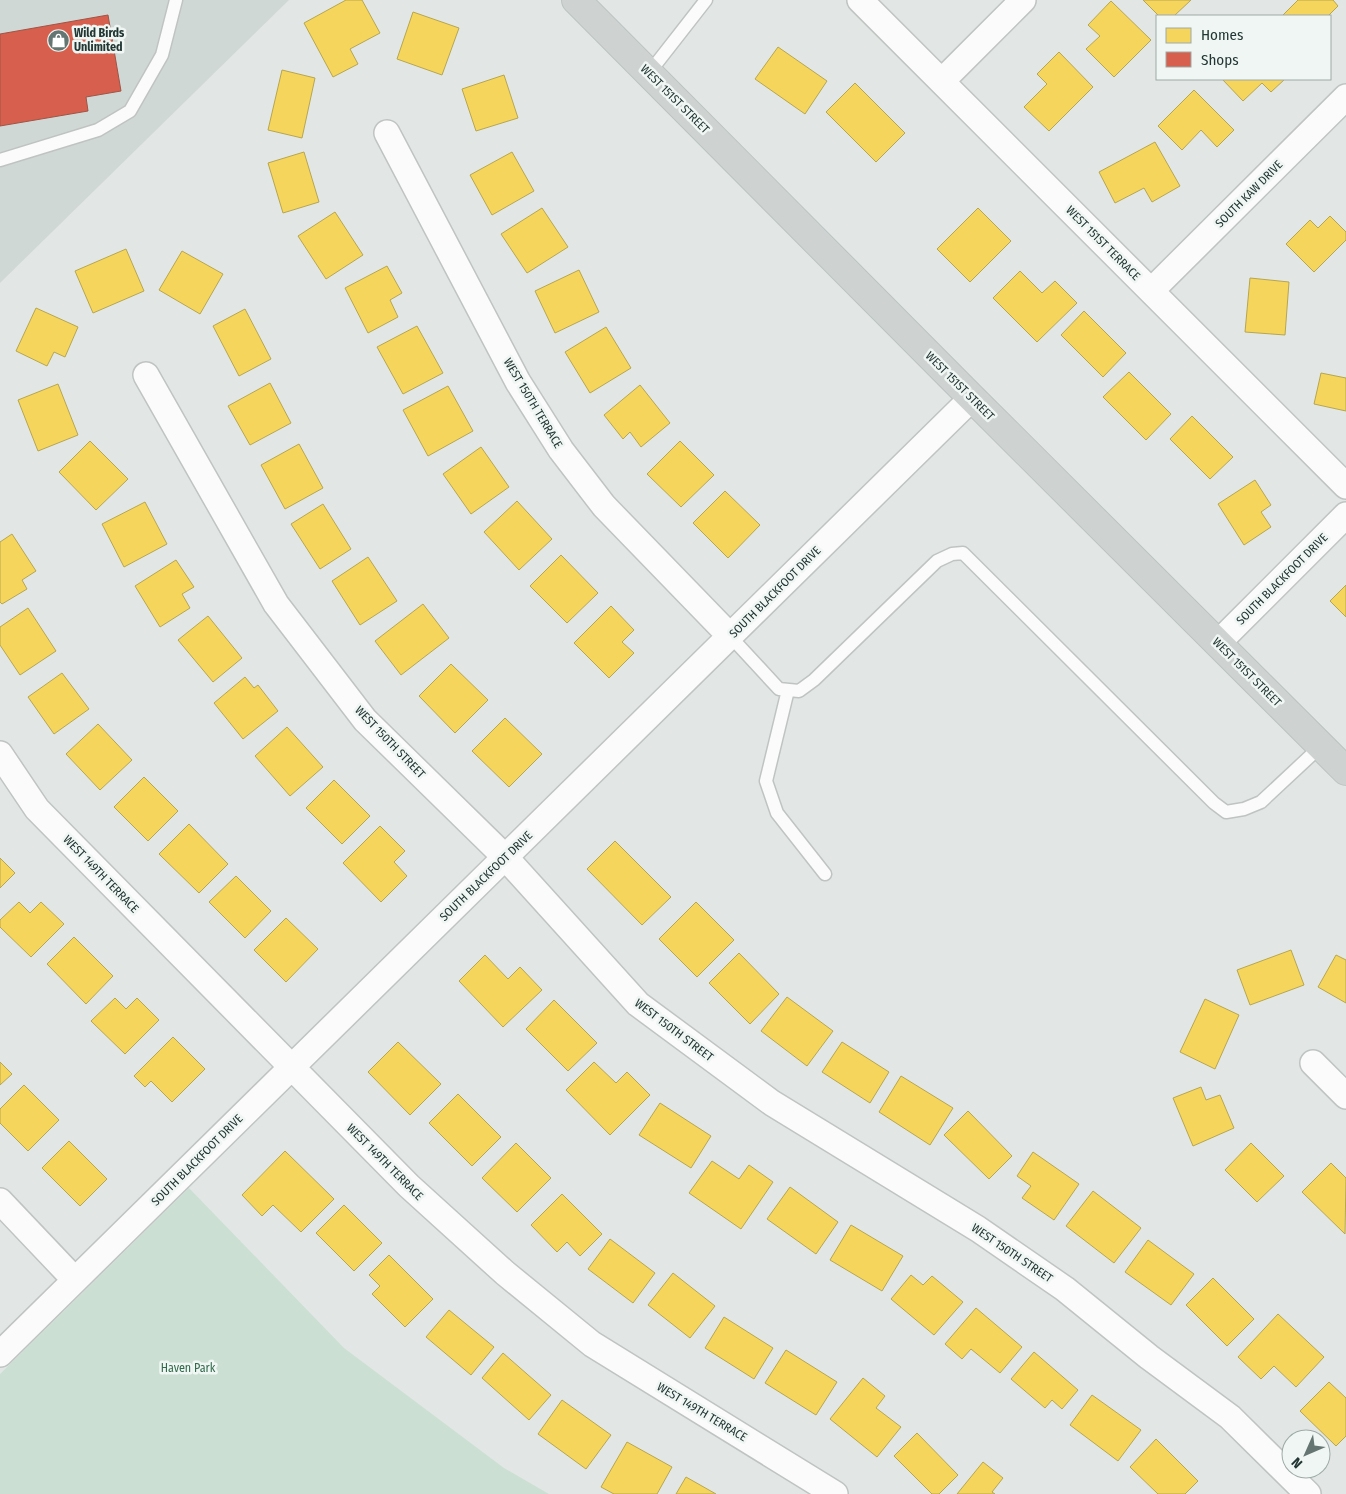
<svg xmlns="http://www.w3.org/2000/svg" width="1346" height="1494" font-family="'Fira Sans Condensed',sans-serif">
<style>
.built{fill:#d0d8d5}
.green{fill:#ccdfd3}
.homes{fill:#f6d55c;stroke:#b6a650}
.shops{fill:#d6604d;stroke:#a05446}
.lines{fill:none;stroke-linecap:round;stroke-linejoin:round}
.lane-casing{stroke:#bfc4c2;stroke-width:15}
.street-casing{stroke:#bfc4c2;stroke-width:28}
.primary-casing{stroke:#bcc3c1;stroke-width:30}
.lane{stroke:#fbfbfb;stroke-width:12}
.street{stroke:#fbfbfb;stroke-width:25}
.primary{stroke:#ced3d2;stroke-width:28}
.labels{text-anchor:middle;stroke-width:5;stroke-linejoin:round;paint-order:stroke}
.poi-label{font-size:12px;font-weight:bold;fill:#223734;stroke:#f0f6f3;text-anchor:start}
.street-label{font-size:12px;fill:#223734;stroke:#f0f6f3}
.park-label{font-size:12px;fill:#316a4c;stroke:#f0f6f3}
</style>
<rect width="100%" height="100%" fill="#e2e7e5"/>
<path class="built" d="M0 0H289L0 283Z"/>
<path class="green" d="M189 1188 344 1348 504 1468 549 1494H0V1374Z"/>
<path class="homes" d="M346 0H362L380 33 350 49 358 64 333 77 304 23Z
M1143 0H1191L1174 16H1159Z
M1298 0H1333L1338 6 1328 16H1282Z
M1111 1 1151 40 1114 77 1086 49 1100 36 1088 25Z
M413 12 459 28 442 75 397 59Z
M778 47 827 81 805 114 755 79Z
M1059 52 1093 87 1049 131 1024 107 1047 84 1037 74Z
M282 70 315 78 302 138 268 130Z
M504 75 518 118 476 131 462 89Z
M1222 79H1285L1271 92 1262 83 1243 101Z
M855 83 905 133 876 162 826 112Z
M1194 90 1234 130 1217 147 1201 130 1182 150 1158 126Z
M1155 142 1180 186 1152 202 1144 188 1115 203 1099 172Z
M304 152 319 202 283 213 268 163Z
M512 152 534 191 492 215 470 175Z
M542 208 568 247 527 273 501 234Z
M978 208 1011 241 970 282 937 249Z
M335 212 363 255 326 279 298 236Z
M1330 216 1346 232V240L1314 272 1286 244 1310 220 1318 228Z
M126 249 144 291 93 313 75 271Z
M182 251 223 274 200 314 159 290Z
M387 266 402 293 390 300 398 317 368 333 345 288Z
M579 270 599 312 555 333 535 291Z
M1020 271 1042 293 1055 281 1077 303 1037 342 993 298Z
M1250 278 1289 282 1285 335 1245 332Z
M36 308 78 327 65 357 54 352 47 366 16 351Z
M245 309 271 359 239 376 213 326Z
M1084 311 1126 353 1103 377 1061 335Z
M417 326 443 373 403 394 377 347Z
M606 327 631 368 590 393 565 352Z
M1129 372 1171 414 1146 440 1103 397Z
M1321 373 1346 378V411L1314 404Z
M270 383 291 423 250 445 228 406Z
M58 384 78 435 38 451 18 400Z
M640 385 670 423 641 447 630 432 623 439 604 415Z
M448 386 473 431 428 456 403 410Z
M1192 416 1233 457 1210 479 1170 439Z
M90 441 128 479 96 510 59 472Z
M680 441 714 475 681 507 647 474Z
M299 444 323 488 285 509 261 465Z
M481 447 509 487 471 514 443 474Z
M1255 480 1271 505 1261 512 1271 527 1244 545 1218 504Z
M725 491 760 525 728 558 693 523Z
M517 501 552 539 519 570 484 532Z
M145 502 167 544 124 567 102 524Z
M323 504 351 549 320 569 291 524Z
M12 534 36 571 22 580 27 589 2 604 0 602V542Z
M561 555 598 593 567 623 530 586Z
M368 557 397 601 360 625 332 581Z
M176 560 194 587 182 594 190 608 160 627 135 586Z
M1346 585V617L1330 601Z
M423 604 449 638 401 675 375 641Z
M611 606 634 630 622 642 634 653 609 678 574 643Z
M28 608 56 651 20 675 0 645V627Z
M208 616 242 658 213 682 178 640Z
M451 664 488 700 455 733 419 696Z
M62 673 89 709 54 734 28 697Z
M245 677 254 688 258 685 278 711 243 739 214 703Z
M505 718 542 754 509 787 472 751Z
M98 724 132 760 100 790 66 754Z
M287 727 323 767 290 796 255 756Z
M144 777 178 811 148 841 114 807Z
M334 780 370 816 342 844 306 808Z
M189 824 228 864 199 893 159 854Z
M380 826 405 851 394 862 407 876 381 902 343 863Z
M615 841 671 897 642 925 587 869Z
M0 858 15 873 0 888Z
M236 876 271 911 245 938 209 902Z
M19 902 30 913 41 902 64 924 31 957 0 927V920Z
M696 902 734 940 697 977 659 939Z
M286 918 318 949 286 982 254 950Z
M74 937 113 976 86 1004 47 964Z
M1291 950 1304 985 1250 1005 1237 970Z
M739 953 779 994 750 1024 709 983Z
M485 955 508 979 520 967 542 990 503 1027 459 981Z
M1336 955 1346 960V1003L1318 987Z
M787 997 833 1031 807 1066 761 1031Z
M115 998 126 1009 137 998 159 1020 125 1054 91 1021Z
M1205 999 1239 1015 1215 1069 1180 1052Z
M554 1000 597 1043 568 1071 526 1029Z
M173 1037 205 1069 172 1102 151 1081 145 1087 134 1076Z
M398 1042 441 1084 410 1115 368 1072Z
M842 1042 889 1072 870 1103 822 1072Z
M0 1062 12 1074 0 1085Z
M594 1062 616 1083 627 1072 650 1095 610 1135 566 1090Z
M901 1076 953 1108 930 1145 879 1112Z
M24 1085 59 1120 28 1151 0 1123V1109Z
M1201 1087 1206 1100 1220 1095 1234 1128 1193 1146 1173 1098Z
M458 1094 501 1137 472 1166 429 1123Z
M660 1103 711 1136 691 1168 639 1135Z
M968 1111 1012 1156 989 1179 944 1135Z
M69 1141 107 1179 80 1206 42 1168Z
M516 1143 551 1178 517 1212 482 1178Z
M1251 1143 1284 1176 1257 1202 1225 1170Z
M285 1151 334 1199 301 1232 273 1205 262 1216 242 1195Z
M1033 1152 1079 1184 1054 1220 1022 1198 1031 1186 1017 1176Z
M712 1161 739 1179 749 1165 773 1182 741 1229 689 1193Z
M1331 1163 1346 1178 1345 1234 1302 1192Z
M790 1187 838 1222 816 1254 767 1219Z
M1093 1191 1141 1228 1114 1263 1066 1226Z
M562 1194 602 1234 580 1256 567 1242 557 1252 531 1225Z
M344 1205 382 1243 354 1271 316 1233Z
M851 1225 903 1256 882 1291 830 1260Z
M610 1239 655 1273 633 1303 588 1269Z
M1148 1240 1194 1274 1171 1305 1125 1272Z
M389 1255 433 1299 405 1327 372 1294 380 1286 369 1275Z
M673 1273 715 1306 690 1338 648 1305Z
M911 1275 923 1285 932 1276 963 1302 934 1335 891 1299Z
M1213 1278 1254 1319 1227 1346 1186 1305Z
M976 1308 1022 1347 1000 1373 971 1349 962 1359 945 1344Z
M449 1310 494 1347 471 1375 426 1337Z
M1278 1314 1324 1357 1296 1387 1274 1366 1261 1379 1238 1357Z
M724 1317 773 1348 754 1379 705 1348Z
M786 1350 837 1382 816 1415 765 1383Z
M1034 1352 1078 1390 1062 1409 1052 1400 1045 1408 1011 1379Z
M503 1353 551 1395 529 1420 482 1378Z
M863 1378 885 1396 876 1408 901 1427 877 1457 830 1419Z
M1329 1382 1346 1398V1436L1336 1446 1300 1411Z
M1092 1395 1141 1430 1118 1461 1070 1425Z
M562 1400 611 1435 586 1469 538 1434Z
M917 1433 958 1475 939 1494H932L894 1456Z
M1156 1439 1198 1481 1185 1494H1158L1130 1467Z
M627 1442 672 1467 657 1494H614L601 1487Z
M983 1462 1003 1478 992 1492 995 1494H957Z
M686 1477 716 1494H676Z"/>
<path class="shops" d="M108 15 121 91 86 97 88 111 0 126V34Z"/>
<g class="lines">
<defs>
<path id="lane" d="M649 73 706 0
M0 160 98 130 130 111 162 55 176 0
M730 636 779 689 799 691 814 680 937 561 952 554 963 553 1214 803 1226 812 1244 809 1261 802 1321 746
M788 690 766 781 777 813 825 874"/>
<path id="street" d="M860 0 1346 486
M942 81 1023 0
M387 133 518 382 561 450 604 506 730 636
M1151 291 1346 97
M146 375 276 604 365 720 505 857 638 1004 772 1103 978 1229 1065 1289 1149 1357 1230 1417 1308 1494
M1218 643 1346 515
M0 754 37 809 409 1186 505 1273 592 1344 835 1494
M1313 1063 1346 1096
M0 1201 75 1280
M0 1354 972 398"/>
<path id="primary" d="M576 0 972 398 1346 771"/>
</defs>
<use href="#lane" class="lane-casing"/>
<use href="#street" class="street-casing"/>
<use href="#primary" class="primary-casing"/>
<use href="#lane" class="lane"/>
<use href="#street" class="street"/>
<use href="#primary" class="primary"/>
</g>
<defs>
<symbol id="shop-disc" viewBox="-11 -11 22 22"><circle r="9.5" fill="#657572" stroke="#f0f6f3"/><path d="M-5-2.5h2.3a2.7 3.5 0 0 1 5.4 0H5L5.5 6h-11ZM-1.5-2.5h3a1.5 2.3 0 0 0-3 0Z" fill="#fff"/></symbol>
</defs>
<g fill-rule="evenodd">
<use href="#shop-disc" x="46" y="28" width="25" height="25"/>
</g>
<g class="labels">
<g class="poi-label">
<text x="74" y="37">Wild Birds<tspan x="74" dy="14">Unlimited</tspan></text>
</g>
<g class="street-label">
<text transform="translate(675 99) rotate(45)" y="4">WEST 151ST STREET</text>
<text transform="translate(1249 194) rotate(-45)" y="4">SOUTH KAW DRIVE</text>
<text transform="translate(1103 243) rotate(45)" y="4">WEST 151ST TERRACE</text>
<text transform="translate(960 386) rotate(45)" y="4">WEST 151ST STREET</text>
<text transform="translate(533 403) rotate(59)" y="4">WEST 150TH TERRACE</text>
<text transform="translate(1282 579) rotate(-45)" y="4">SOUTH BLACKFOOT DRIVE</text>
<text transform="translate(775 592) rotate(-45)" y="4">SOUTH BLACKFOOT DRIVE</text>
<text transform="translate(1247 672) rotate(45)" y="4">WEST 151ST STREET</text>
<text transform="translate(390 742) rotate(46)" y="4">WEST 150TH STREET</text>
<text transform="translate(101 874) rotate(46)" y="4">WEST 149TH TERRACE</text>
<text transform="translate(486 876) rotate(-44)" y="4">SOUTH BLACKFOOT DRIVE</text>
<text transform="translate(674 1030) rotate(37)" y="4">WEST 150TH STREET</text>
<text transform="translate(197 1160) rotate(-45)" y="4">SOUTH BLACKFOOT DRIVE</text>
<text transform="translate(385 1162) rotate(45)" y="4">WEST 149TH TERRACE</text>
<text transform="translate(1012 1253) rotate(34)" y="4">WEST 150TH STREET</text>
<text transform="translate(702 1412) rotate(31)" y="4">WEST 149TH TERRACE</text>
</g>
<g class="park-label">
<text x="188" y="1372">Haven Park</text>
</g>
</g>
<rect x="1156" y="15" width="175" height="65" fill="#f0f6f3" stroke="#9eaaa7"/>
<rect x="1166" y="28" width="25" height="15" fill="#f6d55c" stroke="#9eaaa7"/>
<text x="1201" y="40" font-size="15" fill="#223734">Homes</text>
<rect x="1166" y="52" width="25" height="15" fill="#d6604d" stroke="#9eaaa7"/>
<text x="1201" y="65" font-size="15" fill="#223734">Shops</text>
<g transform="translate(1306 1454) rotate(225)"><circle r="24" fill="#f0f6f3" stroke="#9eaaa7"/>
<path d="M0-4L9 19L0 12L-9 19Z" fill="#657572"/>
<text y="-8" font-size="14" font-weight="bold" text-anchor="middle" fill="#223734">N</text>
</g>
</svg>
